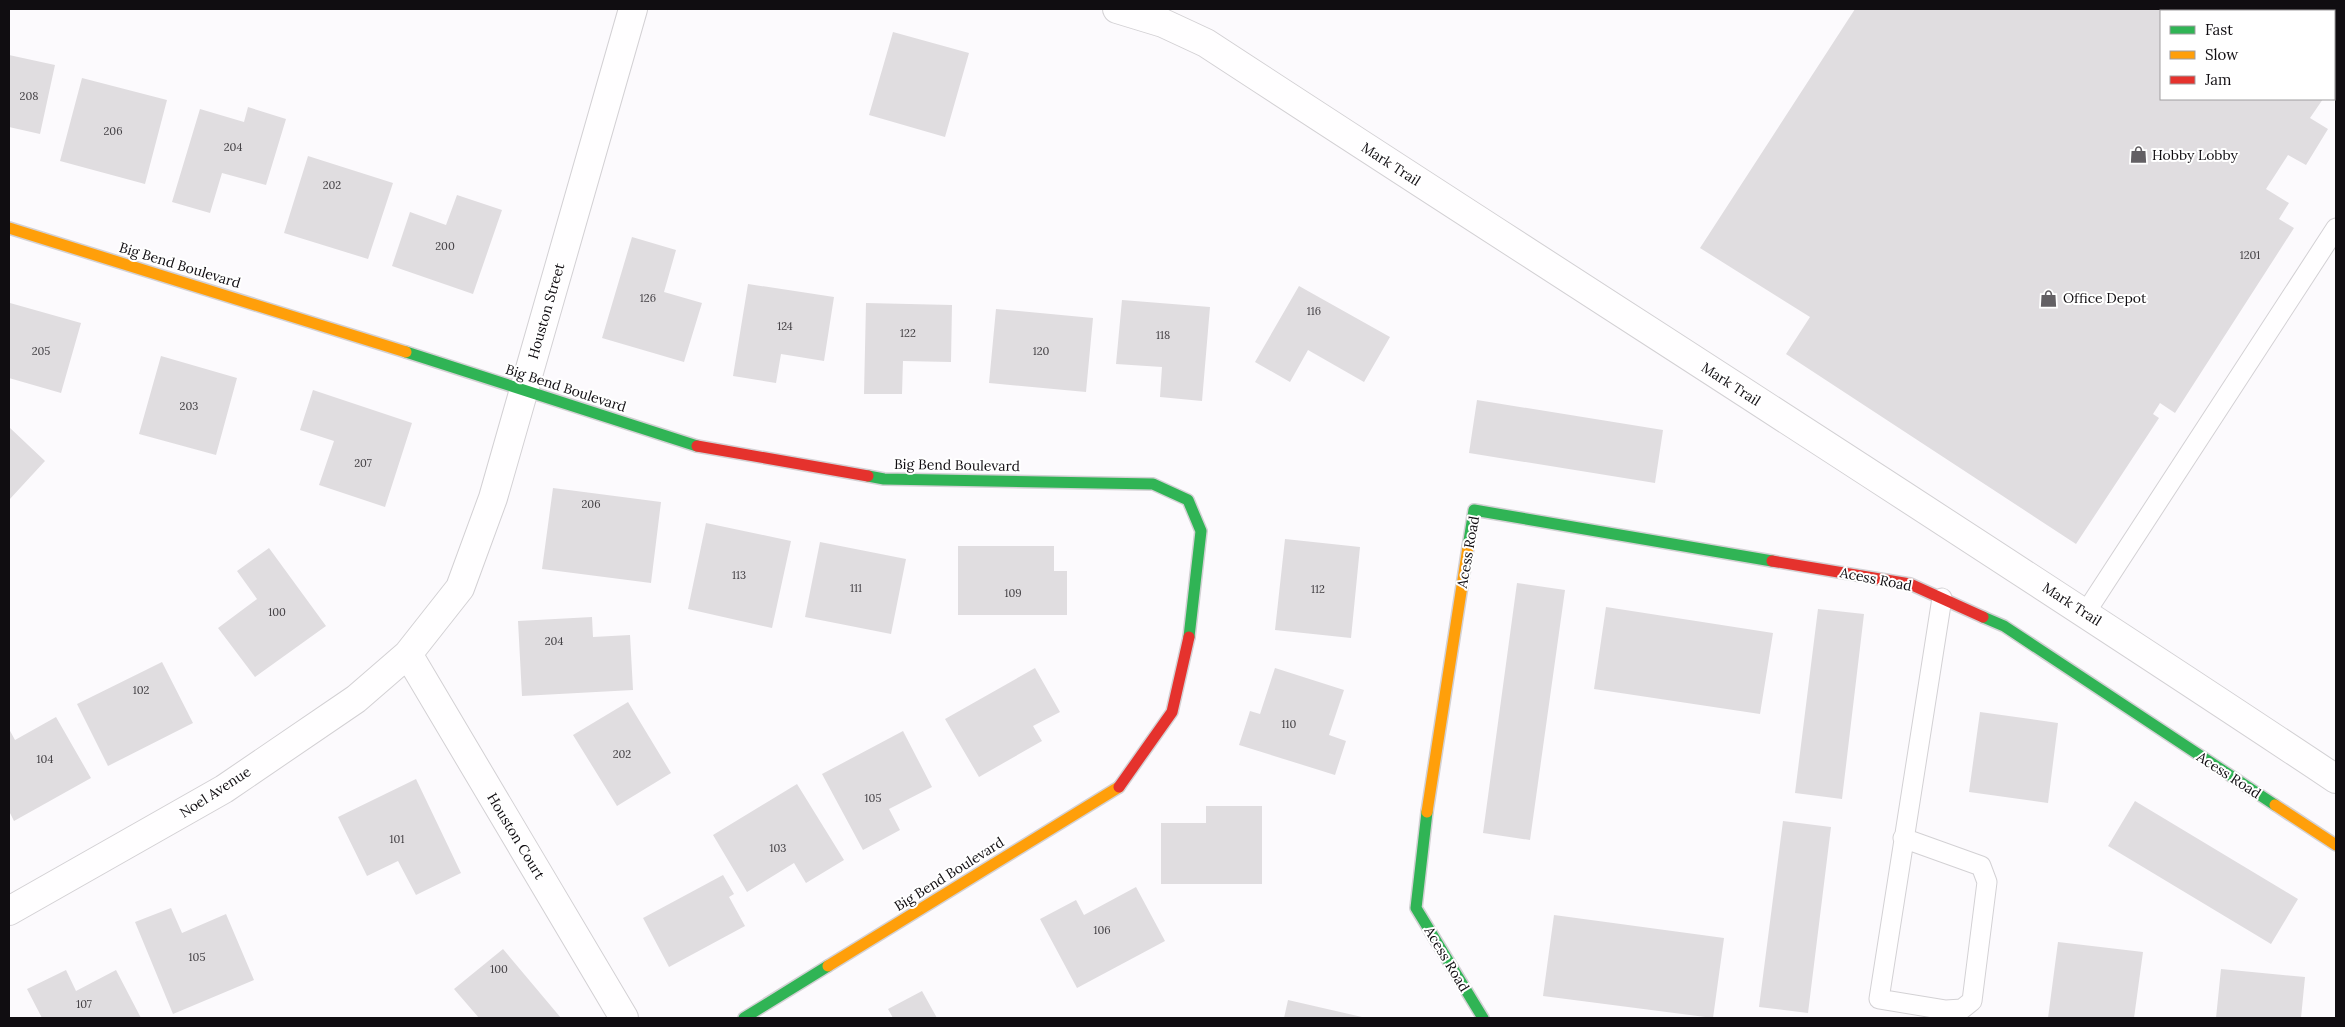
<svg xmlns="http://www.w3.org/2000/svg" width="2345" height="1027" font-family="Lora,serif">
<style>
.building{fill:#e0dde0}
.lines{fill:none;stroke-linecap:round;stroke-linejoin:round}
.lane-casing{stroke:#d3d1d4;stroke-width:21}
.street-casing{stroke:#d3d1d4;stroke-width:30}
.fast-casing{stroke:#d3d1d4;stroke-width:14}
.slow-casing{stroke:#d3d1d4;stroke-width:14}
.jam-casing{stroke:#d3d1d4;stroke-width:14}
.lane{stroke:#fffeff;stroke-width:19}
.street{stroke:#fffeff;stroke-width:28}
.fast{stroke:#30b455;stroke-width:11}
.slow{stroke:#ff9f0a;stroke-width:11}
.jam{stroke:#e5322d;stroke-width:11}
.labels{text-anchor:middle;stroke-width:4;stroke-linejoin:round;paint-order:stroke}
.number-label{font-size:11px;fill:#444145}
.poi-label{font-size:14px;fill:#100d11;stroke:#fff;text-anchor:start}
.street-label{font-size:14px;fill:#100d11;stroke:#fff}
</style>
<rect width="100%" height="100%" fill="#fcfafd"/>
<path class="building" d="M1855 9H2336V78L2334 82V11H2161V99H2323L2310 118 2328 129 2306 165 2288 155 2266 189 2289 203 2279 219 2294 228 2175 413 2160 403 2153 414 2159 418 2076 544 1786 354 1810 317 1700 248Z
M893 32 969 53 945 137 869 115Z
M9 55 55 65 40 134 9 127Z
M82 78 167 100 145 184 60 161Z
M248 107 286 119 266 185 222 173 210 213 172 202 200 109 244 122Z
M308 156 393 183 368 259 284 233Z
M457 195 502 210 473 294 392 266 410 212 446 225Z
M632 237 676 250 664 292 702 303 684 362 602 338Z
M748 284 834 297 824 361 781 354 776 383 733 376Z
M1299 286 1390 337 1364 382 1308 350 1290 382 1255 362Z
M1122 300 1210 307 1202 401 1160 397 1162 367 1116 364Z
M10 303 81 323 61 393 9 378Z
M866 303 952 305 951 362 903 361 902 394H864Z
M996 309 1093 318 1086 392 989 383Z
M161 356 237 378 216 455 139 434Z
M313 390 412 423 385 507 319 485 334 441 300 430Z
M1477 400 1663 430 1655 483 1469 453Z
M9 427 45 461 9 500Z
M553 488 661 502 651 583 542 569Z
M706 523 791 541 772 628 688 609Z
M1285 539 1360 547 1351 638 1275 630Z
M820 542 906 559 891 634 805 617Z
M958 546H1054V571H1067V615H958Z
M269 548 326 626 255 677 218 628 257 599 237 571Z
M1517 583 1565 590 1530 840 1483 833Z
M1606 607 1773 633 1760 714 1594 689Z
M1818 609 1864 614 1842 799 1795 793Z
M592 617 593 637 630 635 633 690 522 696 518 621Z
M162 662 193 723 108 766 77 704Z
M1035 668 1060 712 1033 726 1042 741 979 777 945 719Z
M1275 668 1344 690 1329 735 1346 741 1335 775 1239 745 1250 711 1260 714Z
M628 702 671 773 617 806 573 735Z
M1980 712 2058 723 2048 803 1969 792Z
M56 717 91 778 14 821 9 811V729L15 740Z
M903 731 932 787 889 809 900 830 863 850 822 774Z
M416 779 461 873 416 895 398 861 367 876 338 817Z
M797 784 844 860 806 883 794 863 747 892 713 835Z
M2135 801 2298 899 2271 944 2108 846Z
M1206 806H1262V884H1161V823H1206Z
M1783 821 1831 827 1808 1013 1759 1007Z
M723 875 734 894 729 897 745 926 669 967 643 918Z
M1136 887 1165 941 1077 988 1040 919 1076 900 1084 915Z
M171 908 182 933 226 914 254 980 173 1014 135 922Z
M1554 915 1724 938 1713 1018 1543 996Z
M2058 942 2143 952 2134 1018H2048Z
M503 949 561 1018H479L454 989Z
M2221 969 2305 977 2301 1018H2216Z
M66 970 76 991 116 970 141 1018H42L27 989Z
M922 991 937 1018H893L888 1009Z
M1288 1000 1362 1017 1361 1018H1284Z"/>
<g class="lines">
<defs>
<path id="lane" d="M2086 612 2336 228
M1903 838 1981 866 1987 882 1972 1001 1962 1009 1946 1010 1879 999 1942 598"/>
<path id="street" d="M1117 9 1163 23 1206 43C1582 289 1962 530 2336 779
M408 654 624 1018
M9 911 224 789 356 699 408 654 460 588 493 498 633 9"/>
<path id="fast" d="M406 352 697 446
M868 476 884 479 1153 484 1188 500 1201 531 1189 637
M1468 547 1474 510 1772 561
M1983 617 2004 626 2275 805
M1427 812 1416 908 1483 1018
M744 1018 828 966"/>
<path id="slow" d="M9 228 406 352
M2275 805 2336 845
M1427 812 1468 547
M828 966 1119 787"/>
<path id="jam" d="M697 446 868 476
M1772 561 1910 584 1983 617
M1119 787 1172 712 1189 637"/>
</defs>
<use href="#lane" class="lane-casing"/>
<use href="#street" class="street-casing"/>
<use href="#fast" class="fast-casing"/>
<use href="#slow" class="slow-casing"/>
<use href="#jam" class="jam-casing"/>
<use href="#lane" class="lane"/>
<use href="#street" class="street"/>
<use href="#fast" class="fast"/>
<use href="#slow" class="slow"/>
<use href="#jam" class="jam"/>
</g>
<defs>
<symbol id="shop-bare" viewBox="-9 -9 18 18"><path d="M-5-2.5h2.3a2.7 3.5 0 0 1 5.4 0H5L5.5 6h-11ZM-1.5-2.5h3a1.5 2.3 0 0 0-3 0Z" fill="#636064" stroke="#fff" stroke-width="2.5" paint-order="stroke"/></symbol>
</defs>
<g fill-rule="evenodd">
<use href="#shop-bare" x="2126" y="142" width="25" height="25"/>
<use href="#shop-bare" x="2036" y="286" width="25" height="25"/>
</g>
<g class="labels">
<g class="number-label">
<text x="29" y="100">208</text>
<text x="113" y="135">206</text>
<text x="233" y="151">204</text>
<text x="332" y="189">202</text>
<text x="445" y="250">200</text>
<text x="2250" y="259">1201</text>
<text x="648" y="302">126</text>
<text x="1314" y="315">116</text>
<text x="785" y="330">124</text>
<text x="908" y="337">122</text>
<text x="1163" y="339">118</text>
<text x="41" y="355">205</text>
<text x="1041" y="355">120</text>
<text x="189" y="410">203</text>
<text x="363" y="467">207</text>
<text x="591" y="508">206</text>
<text x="739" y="579">113</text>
<text x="856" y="592">111</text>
<text x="1318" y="593">112</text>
<text x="1013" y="597">109</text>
<text x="277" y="616">100</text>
<text x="554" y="645">204</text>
<text x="141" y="694">102</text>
<text x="1289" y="728">110</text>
<text x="622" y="758">202</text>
<text x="45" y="763">104</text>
<text x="873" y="802">105</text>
<text x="397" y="843">101</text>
<text x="778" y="852">103</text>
<text x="1102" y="934">106</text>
<text x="197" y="961">105</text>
<text x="499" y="973">100</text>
<text x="84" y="1008">107</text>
</g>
<g class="poi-label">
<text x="2152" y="160">Hobby Lobby</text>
<text x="2063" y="303">Office Depot</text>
</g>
<g class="street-label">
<text transform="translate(1391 164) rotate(33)" y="5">Mark Trail</text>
<text transform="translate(180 265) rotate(17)" y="5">Big Bend Boulevard</text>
<text transform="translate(546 311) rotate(-74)" y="5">Houston Street</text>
<text transform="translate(1731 384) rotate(33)" y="5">Mark Trail</text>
<text transform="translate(566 388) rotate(18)" y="5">Big Bend Boulevard</text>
<text transform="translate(957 465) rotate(1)" y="5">Big Bend Boulevard</text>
<text transform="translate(1468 552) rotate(-80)" y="5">Acess Road</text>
<text transform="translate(1876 579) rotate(11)" y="5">Acess Road</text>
<text transform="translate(2072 604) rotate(33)" y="5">Mark Trail</text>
<text transform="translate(2229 775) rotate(33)" y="5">Acess Road</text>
<text transform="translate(215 792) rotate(-33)" y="5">Noel Avenue</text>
<text transform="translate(516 836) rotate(59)" y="5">Houston Court</text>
<text transform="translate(949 874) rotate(-32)" y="5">Big Bend Boulevard</text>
<text transform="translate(1447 959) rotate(59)" y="5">Acess Road</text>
</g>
</g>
<rect width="2345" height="1027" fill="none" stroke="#100d11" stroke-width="20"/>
<rect x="2160" y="10" width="175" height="90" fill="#ffffff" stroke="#9f9ea0"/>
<rect x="2170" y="26" width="25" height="8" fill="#30b455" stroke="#9f9ea0"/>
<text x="2205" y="35" font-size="15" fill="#100d11">Fast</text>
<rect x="2170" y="51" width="25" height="8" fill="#ff9f0a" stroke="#9f9ea0"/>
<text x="2205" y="60" font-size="15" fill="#100d11">Slow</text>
<rect x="2170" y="76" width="25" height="8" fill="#e5322d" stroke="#9f9ea0"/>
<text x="2205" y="85" font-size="15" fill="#100d11">Jam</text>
</svg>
